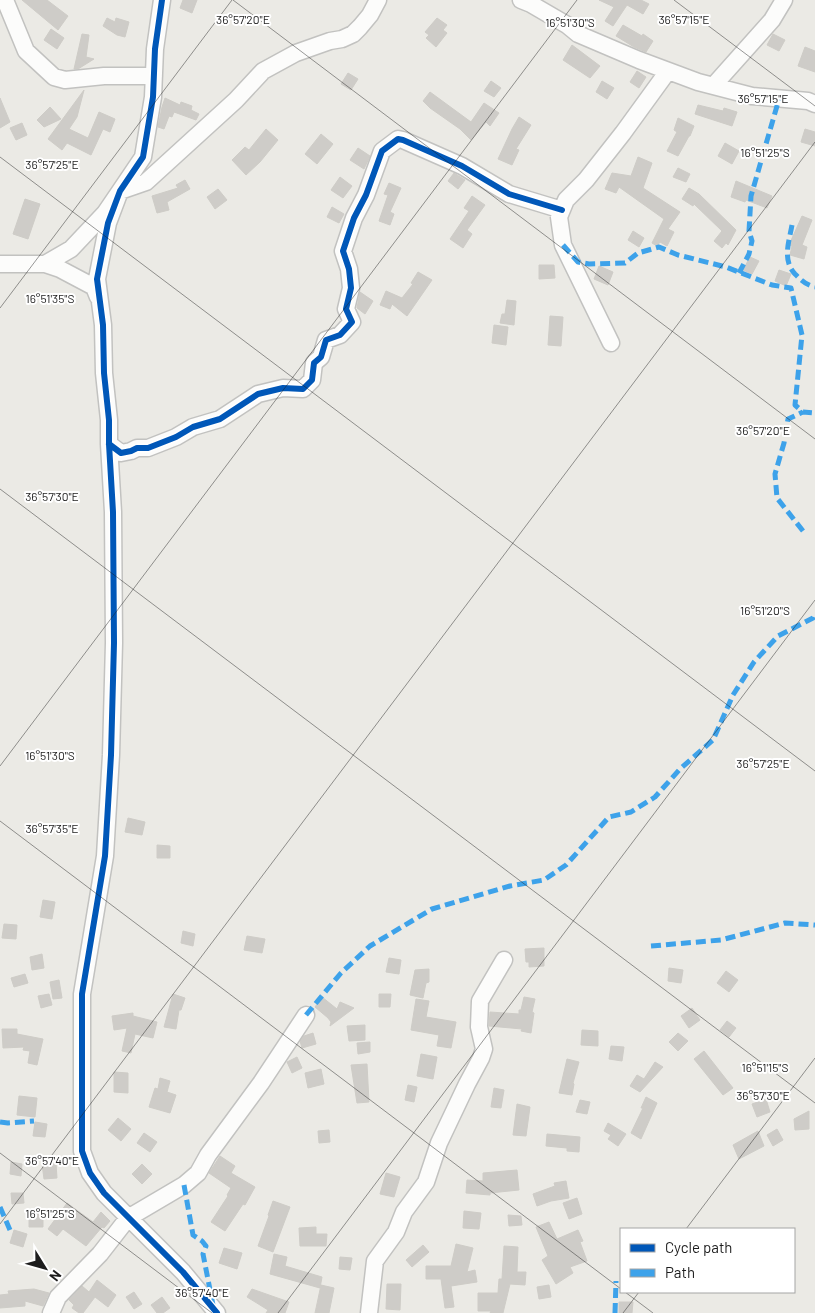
<svg xmlns="http://www.w3.org/2000/svg" width="815" height="1313" font-family="Barlow,sans-serif">
<style>
.building{fill:#ceccc8;stroke:#ceccc7}
.lines{fill:none;stroke-linecap:round;stroke-linejoin:round}
.minor-casing{stroke:#c2c2c0;stroke-width:19}
.minor{stroke:#fcfcfb;stroke-width:16}
.quiet{stroke:#3da2ea;stroke-width:5;stroke-dasharray:10 5;stroke-linecap:butt}
.cycleway-casing{stroke:#fff;stroke-width:9}
.cycleway{stroke:#0057b8;stroke-width:6}
.ticks{fill:none;stroke:#1d1d1d;stroke-width:1;stroke-opacity:0.45}
.ticks-label{font-size:12px;text-anchor:middle;fill:#1d1d1d;stroke:#fff;stroke-width:4;stroke-linejoin:round;paint-order:stroke}
</style>
<rect width="100%" height="100%" fill="#ebeae5"/>
<path class="building" d="M22 0H47L68 16 58 30Z
M183 0H197L192 13 180 8Z
M599 0H641L649 4 643 14 627 5 613 26 605 21 614 7Z
M107 18 115 22 116 18 129 22 125 37 117 35 103 26Z
M437 18 447 25 443 30 447 33 436 47 426 38 429 35 425 32Z
M623 25 642 36 643 34 653 41 646 52 634 47 616 36Z
M51 29 64 38 57 49 44 40Z
M82 34 89 35 86 57 94 59 78 69H74Z
M773 34 785 40 779 51 767 45Z
M572 45 600 66 590 78 563 60Z
M805 47 815 51V72L798 66Z
M637 71 646 77 639 88 630 82Z
M348 73 358 79 351 90 341 84Z
M491 81 501 88 494 97 484 91Z
M602 81 614 88 607 99 596 92Z
M84 90 77 117 69 129 88 138 99 112 115 119 110 132 103 129 91 155 67 143 62 150 48 139Z
M430 92 471 122 484 103 499 113 490 126 486 122 471 140 460 129 430 108 423 101Z
M0 98 10 122 0 128Z
M165 98 180 105 181 102 192 106 191 110 199 114 196 120 174 112 172 117 169 116 164 129 158 127 162 107Z
M698 105 723 111 724 108 737 112 732 126 695 114Z
M50 107 61 119 44 127 37 120Z
M519 117 531 125 516 149 519 150 512 165 498 159 512 129Z
M678 118 694 126 690 136H689L678 156 667 151 677 132 674 130Z
M22 123 27 135 16 140 10 128Z
M266 129 278 140 260 162 246 175 232 160 245 147 249 150Z
M805 129 815 132V146L801 142Z
M321 134 333 144 317 164 305 154Z
M725 143 739 151 732 164 718 156Z
M358 148 370 156 364 169 350 160Z
M638 157 652 163 643 188 680 212 668 229 674 232 667 246 660 242 657 246 652 243 664 219 619 187 616 193 605 189 612 173 631 176Z
M678 168 690 174 686 182 673 177Z
M454 173 465 180 458 189 448 181Z
M340 177 352 186 343 198 331 190Z
M185 180 190 189 167 202 169 210 157 213 152 196 178 188 176 185Z
M736 181 772 196 767 208 746 200 745 202 731 197Z
M389 183 401 188 390 212 394 214 390 225 379 221 388 195 384 194Z
M689 188 699 194 736 230 728 245 726 243 722 248 714 241 722 231 694 204 693 206 682 199Z
M218 189 227 200 215 209 207 197Z
M472 196 485 205 467 230 472 234 463 248 450 239 469 211 464 208Z
M25 199 40 204 28 239 13 234Z
M332 207 344 214 339 223 327 217Z
M802 216 812 220 802 245 807 247 804 259 790 255 792 246 789 245Z
M633 231 644 238 639 247 628 240Z
M750 257 759 261 752 274 743 270Z
M539 265H554L555 278 539 279Z
M599 266 613 272 608 285 594 279Z
M779 270 791 274 786 286 775 281Z
M418 272 432 280 407 316 392 304 390 309 380 305 386 291 402 298 413 284 411 283Z
M360 292 373 301 365 314 357 308Z
M507 300 516 301 514 325 500 323 502 314H505Z
M550 316 563 317 561 346 548 345Z
M494 325 508 327 506 345 492 343Z
M128 818 145 822 142 835 125 832Z
M157 845 170 846V858H157Z
M43 900 55 902 52 919 40 917Z
M4 924 17 925 16 939 2 938Z
M183 931 195 934 193 946 181 943Z
M247 936 265 939 262 953 244 950Z
M544 948V966L529 967V962H526L525 949Z
M42 954 44 968 32 970 30 957Z
M389 958 401 960 399 974 386 972Z
M669 968 683 970 681 983 668 981Z
M429 969V982L426 983 423 998 410 995 415 970Z
M726 971 738 980 729 992 717 983Z
M25 974 28 983 14 987 11 978Z
M59 980 62 998 53 999 50 982Z
M49 994 52 1005 41 1008 38 996Z
M173 994 185 998 181 1010H179L176 1029 164 1027Z
M379 994H391L390 1007H379Z
M322 997 337 1009 340 1002 354 1008 330 1026 331 1022 328 1018 315 1007Z
M524 997 535 999 532 1012 534 1013 531 1033 521 1031 522 1029 489 1026 490 1012 519 1014V1010H521Z
M416 999 429 1001 426 1017 456 1022 451 1048 437 1046 439 1035 411 1030Z
M692 1008 700 1020 689 1028 681 1016Z
M133 1013V1016L157 1022 153 1038 135 1034 131 1053 122 1051 127 1028 114 1030 112 1016Z
M727 1021 736 1028 729 1037 720 1030Z
M365 1025V1040L349 1041 347 1026Z
M2 1029H17V1034L43 1039 37 1065 28 1063 30 1051 23 1050 24 1047 3 1048Z
M582 1030 598 1031V1046L581 1045Z
M313 1033 316 1044 302 1048 300 1041 304 1036Z
M678 1033 688 1041 678 1051 669 1042Z
M370 1042V1052L358 1054 357 1043Z
M611 1046 624 1047 622 1061 609 1059Z
M704 1051 733 1088 723 1095 694 1059Z
M421 1054 437 1057 433 1079 417 1076Z
M297 1057 302 1068 292 1073 287 1062Z
M567 1059 579 1062 573 1083 574 1084 572 1095 559 1093Z
M655 1062 663 1067 640 1092 630 1086 637 1075 644 1079Z
M367 1064 369 1102 357 1103 351 1065Z
M321 1069 324 1084 308 1088 305 1073Z
M114 1072 128 1073V1093L114 1092Z
M160 1078 170 1081 167 1092 176 1095 170 1113 149 1107 155 1088 158 1089Z
M408 1085 417 1087 414 1102 405 1100Z
M494 1088 504 1090 501 1108 491 1107Z
M19 1096 37 1098 35 1117 17 1115Z
M646 1097 657 1103 641 1139 631 1133 643 1108H641Z
M766 1099 770 1112 757 1117 752 1104Z
M580 1100 590 1102 587 1114 576 1112Z
M517 1104 530 1107 526 1136 513 1135Z
M809 1111V1129L795 1130 794 1119Z
M118 1118 131 1129 121 1141 108 1130Z
M35 1122 47 1124 45 1137 33 1136Z
M608 1123 626 1134 618 1146 608 1139 611 1135 604 1131Z
M777 1129 783 1140 773 1146 767 1135Z
M329 1130 330 1142 319 1143 318 1131Z
M758 1131 764 1146 739 1159 733 1145Z
M144 1133 157 1142 150 1152 137 1143Z
M547 1134 580 1137 579 1152 567 1151V1148L546 1146Z
M220 1156 235 1166 231 1173 255 1187 245 1205 243 1204 225 1231 211 1222 228 1196 227 1195 231 1188 209 1173Z
M11 1162 22 1164 21 1176 10 1174Z
M56 1163 57 1178 44 1179 42 1164Z
M142 1164 152 1174 142 1184 132 1174Z
M517 1170 519 1190 490 1193V1195L466 1193 467 1180 483 1181V1173Z
M386 1173 400 1177 394 1197 380 1194Z
M566 1181 569 1198 551 1201 537 1206 533 1194 555 1186 554 1183Z
M11 1193H23L24 1203 12 1204Z
M577 1198 582 1214 569 1219 563 1203Z
M273 1201 290 1207 273 1252 258 1246 269 1216 268 1215Z
M67 1203 93 1222 101 1212 110 1221 104 1228 102 1227 86 1246 63 1229 57 1236 48 1229Z
M464 1211 481 1213 479 1229 463 1228Z
M29 1213H43V1227H29Z
M508 1215 521 1216 522 1225 509 1226Z
M549 1222 557 1239 578 1230 583 1241 580 1242 587 1261 570 1267 573 1273 556 1284 542 1260 548 1256 536 1227Z
M316 1227V1234H327L326 1246H300L299 1228Z
M14 1230 27 1234 23 1247 10 1243Z
M456 1244 473 1248 467 1272 475 1270 477 1282 451 1286 454 1307 445 1308 441 1279H426V1266H451Z
M423 1245 429 1252 412 1267 406 1260Z
M504 1246 518 1247 517 1272H526L525 1285 510 1284 503 1313H490L491 1311H478V1293H498L499 1279H502Z
M224 1248 242 1253 237 1269 219 1263Z
M274 1254 287 1257 285 1266 322 1277 320 1288 270 1274Z
M340 1257 352 1258 350 1270 339 1269Z
M97 1280 116 1295 108 1307 95 1297 83 1313H79L72 1308 74 1305 69 1300 82 1286 89 1292Z
M387 1284H401L400 1310 386 1309Z
M321 1285 334 1288 329 1313H315Z
M549 1285 551 1297 539 1299 537 1287Z
M34 1289 49 1293 43 1306 25 1301V1306L0 1308V1295L9 1294 8 1291Z
M252 1289 289 1302 285 1313H266L268 1310 247 1297Z
M134 1292 142 1304 134 1309 126 1297Z
M162 1297 170 1308 163 1313H157L151 1305Z
M619 1302H633L632 1313H619Z"/>
<g class="lines">
<defs>
<path id="minor" d="M5 0 26 51 54 77 65 80 104 76H154
M162 0 155 49 153 97 143 157 120 191 108 223 97 279 103 325 104 373 109 420V444L113 512 114 643 111 755 105 856 82 994V1151L90 1173 104 1193 183 1272 217 1313
M521 0 531 4 567 25 578 34 639 60 698 82 752 96 808 101 815 104
M714 85 772 20 784 0
M0 264H45L71 249 105 213 120 191 146 182 236 100 263 71 296 53 330 41 342 39 353 34 360 27 370 15 378 0
M45 264 60 269 94 287 98 297
M611 343 563 245 559 217 566 200 586 180 623 133 668 71
M109 444 121 453 131 451 137 448H148L176 437 193 427 220 419 258 394 283 388 303 389 312 380 314 363 321 357 326 340 340 335 352 322 346 309 351 288 349 269 343 251 354 218 366 195 382 151 398 139 403 140 462 166 509 194 562 210
M51 1313 58 1297 100 1254 128 1218 184 1185 198 1173 208 1155 261 1083 306 1015
M369 1313 375 1261 396 1232 404 1212 426 1182 439 1143 467 1084 481 1058 484 1049 479 1027 480 1001 504 960"/>
</defs>
<use href="#minor" class="minor-casing"/>
<use href="#minor" class="minor"/>
<path class="quiet" d="M792 225C789 242 782 260 795 274 801 280 806 285 815 287
M563 245 578 262 589 264 625 263 638 253 659 247 678 255 726 267 772 285 791 288 802 335 795 405 803 412 815 413
M739 273 749 254 752 241 749 231 751 196 779 99
M803 531 777 498 775 474 784 443 788 419 803 412
M651 946 721 940 785 923 815 925
M306 1015 341 973 370 946 432 909 510 886 544 880 566 865 609 817 631 812 655 797 680 769 713 740 733 695 754 662 778 636 813 618 815 613
M0 1122 8 1123 34 1121
M184 1185 193 1235 202 1241 206 1246 203 1254 213 1305
M0 1207 10 1230
M615 1313 616 1281"/>
<defs>
<path id="cycleway" d="M162 0 155 49 153 97 143 157 120 191 108 223 97 279 103 325 104 373 109 420V444L113 512 114 643 111 755 105 856 82 994V1151L90 1173 104 1193 183 1272 217 1313
M109 444 121 453 131 451 137 448H148L176 437 193 427 220 419 258 394 283 388 303 389 312 380 314 363 321 357 326 340 340 335 352 322 346 309 351 288 349 269 343 251 354 218 366 195 382 151 398 139 403 140 462 166 509 194 562 210"/>
</defs>
<use href="#cycleway" class="cycleway-casing"/>
<use href="#cycleway" class="cycleway"/>
</g>
<path class="ticks" d="M233 0 815 439M674 0 815 106M0 157 815 771M0 308 232 0M0 489 815 1103M0 766 577 0M0 821 621 1289M0 1153 212 1313M0 1224 815 142M686 1229 815 1058M625 1292 653 1313M278 1313 815 600M623 1313 639 1292"/>
<g class="ticks-label">
<text x="243" y="24">36°57'20"E</text>
<text x="684" y="24">36°57'15"E</text>
<text x="570" y="27">16°51'30"S</text>
<text x="763" y="103">36°57'15"E</text>
<text x="765" y="157">16°51'25"S</text>
<text x="52" y="169">36°57'25"E</text>
<text x="50" y="303">16°51'35"S</text>
<text x="763" y="435">36°57'20"E</text>
<text x="52" y="501">36°57'30"E</text>
<text x="765" y="615">16°51'20"S</text>
<text x="50" y="760">16°51'30"S</text>
<text x="763" y="768">36°57'25"E</text>
<text x="52" y="833">36°57'35"E</text>
<text x="765" y="1072">16°51'15"S</text>
<text x="763" y="1100">36°57'30"E</text>
<text x="52" y="1165">36°57'40"E</text>
<text x="50" y="1218">16°51'25"S</text>
<text x="202" y="1297">36°57'40"E</text>
</g>
<rect x="620" y="1228" width="175" height="65" fill="#ffffff" stroke="#a5a5a5"/>
<rect x="630" y="1244" width="25" height="8" fill="#0057b8" stroke="#a5a5a5"/>
<text x="665" y="1253" font-size="15" fill="#1d1d1d">Cycle path</text>
<rect x="630" y="1269" width="25" height="8" fill="#3da2ea" stroke="#a5a5a5"/>
<text x="665" y="1278" font-size="15" fill="#1d1d1d">Path</text>
<g transform="translate(45 1268) rotate(127)" stroke="#ffffff" stroke-width="4" paint-order="stroke">
<path d="M0-4L9 19L0 12L-9 19Z" fill="#1d1d1d"/>
<text y="-8" font-size="14" font-weight="bold" text-anchor="middle" fill="#1d1d1d">N</text>
</g>
</svg>
